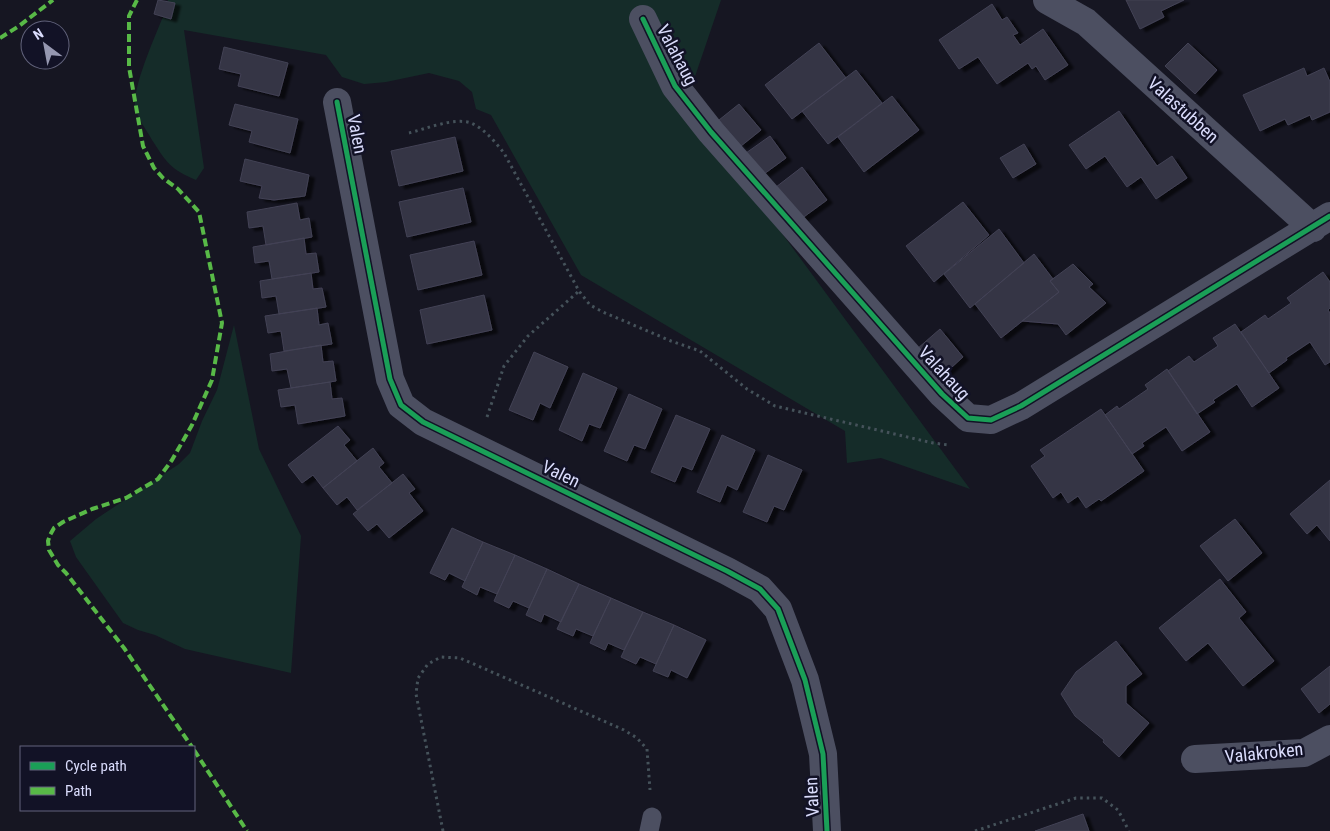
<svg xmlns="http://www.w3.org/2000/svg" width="1330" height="831" font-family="'Roboto Condensed',sans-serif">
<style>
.green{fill:#152c29}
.building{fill:#343544;stroke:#434255;filter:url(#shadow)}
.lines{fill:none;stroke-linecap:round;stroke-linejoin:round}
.path{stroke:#45525a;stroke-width:3;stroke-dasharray:2.5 4;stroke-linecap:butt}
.service{stroke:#4c4f61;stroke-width:19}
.minor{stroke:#4c4f61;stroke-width:28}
.quiet{stroke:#58b947;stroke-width:4;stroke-dasharray:8 4;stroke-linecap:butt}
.cycleway-casing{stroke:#121226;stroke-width:8}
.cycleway{stroke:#1a9f57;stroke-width:5}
.labels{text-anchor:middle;stroke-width:5;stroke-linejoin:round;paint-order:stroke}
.street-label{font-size:18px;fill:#dadcfc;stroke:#121226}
</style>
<defs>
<filter id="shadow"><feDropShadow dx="5.5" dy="3" stdDeviation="1" flood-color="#0009"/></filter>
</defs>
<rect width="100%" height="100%" fill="#161622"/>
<path class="green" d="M168 0H721L686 103 970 489 881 458 847 463 845 431 581 275 491 115 476 109 472 92 459 81 429 73 386 82 364 84 342 77 326 55 184 30 204 168 196 180C170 169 167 163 152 140 146 129 137 118 135 106 133 84 158 30 167 7Z
M234 325 259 449 301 536 291 673 185 649 155 635 138 630 123 623 76 557 70 541 96 519 179 464 190 453 202 421 217 390Z"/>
<path class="building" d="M158 0 175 3 171 19 154 14Z
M1126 0H1184L1161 11 1164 17 1140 29Z
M992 4 1002 20 1007 17 1018 33 1013 35 1020 45 1043 29 1068 65 1045 80 1036 66 1032 69 1028 63 997 84 978 57 959 69 939 40Z
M819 43 846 78 792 119 765 85Z
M1188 43 1217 70 1195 94 1165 66Z
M224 47 288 63 279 96 238 86 241 74 219 69Z
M1304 68 1307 76 1324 68 1330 82V112L1312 120 1310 115 1288 125 1285 119 1260 131 1243 95Z
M856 70 882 103 828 144 802 111Z
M892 96 919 130 864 172 838 137Z
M235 104 298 119 290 153 249 142 252 131 229 125Z
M739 104 761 130 741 146 719 120Z
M1119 111 1157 166 1172 156 1187 178 1156 199 1141 177 1127 187 1105 156 1086 169 1069 145Z
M770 136 786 158 764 174 746 153Z
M455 137 463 171 399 186 391 151Z
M1024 144 1036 164 1013 178 1000 158Z
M245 159 309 175 305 196 274 200 259 198 262 186 240 181Z
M802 167 827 200 801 219 776 187Z
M463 188 471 222 407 237 399 202Z
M963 202 989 235 934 282 906 246Z
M297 203 300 220 309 218 312 237 266 245 263 226 249 228 247 212Z
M999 229 1024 263 970 308 944 274Z
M304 238 306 254 316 253 319 272 272 279 269 261 255 263 253 247Z
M474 241 482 275 418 290 410 255Z
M1034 254 1053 279 1050 281 1059 292 1001 338 975 304Z
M1073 264 1093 284 1089 287 1106 303 1066 335 1058 324 1022 321 1059 292 1050 281Z
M1323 272 1330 282V308L1328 310 1330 313V362L1325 365 1310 342 1286 358 1287 360 1269 373 1241 332 1265 315 1268 319 1291 303 1287 298Z
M311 273 313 289 322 288 326 307 279 314 276 296 262 298 260 281Z
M484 295 492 330 427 344 420 310Z
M317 308 319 325 328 323 332 344 284 351 281 331 268 333 265 316Z
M1235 324 1279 388 1252 407 1237 384 1213 400 1215 402 1197 414 1168 371 1189 356 1194 362 1218 346 1213 338Z
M940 329 963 357 941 377 917 349Z
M321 345 323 362 333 361 336 381 291 388 287 369 272 371 270 354Z
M534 352 568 367 550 408 540 403 533 420 509 410Z
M1167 369 1210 432 1182 451 1166 427 1142 443 1144 446 1132 454 1105 415 1117 406 1119 409 1148 389 1145 385Z
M583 373 617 388 600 428 589 424 582 441 559 430Z
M330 382 332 399 342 398 345 416 298 424 295 405 281 407 278 390Z
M629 394 662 409 645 449 634 445 627 461 604 451Z
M1101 409 1144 471 1101 501 1099 499 1086 508 1078 496 1068 503 1061 492 1053 498 1031 466 1045 456 1040 450Z
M676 415 710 429 692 470 682 466 675 482 651 472Z
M338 426 350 440 344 445 357 461 323 488 313 475 302 483 288 465Z
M722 435 755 450 737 490 727 485 720 502 697 492Z
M373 448 384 463 379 467 392 483 357 510 347 497 337 505 323 488Z
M768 455 802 470 784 510 774 506 767 522 743 512Z
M403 474 415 489 409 493 423 511 389 538 377 524 368 531 353 514Z
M1330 480V541L1317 525 1307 534 1290 514Z
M1235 519 1262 553 1228 581 1200 546Z
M452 528 483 542 465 581 449 573 445 580 430 573Z
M483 542 515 555 497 594 480 587 477 595 462 587Z
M515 555 547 569 529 608 513 601 509 608 494 601Z
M547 569 579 584 561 622 544 614 541 622 526 615Z
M1220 579 1246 612 1239 618 1274 661 1243 686 1208 643 1186 661 1159 628Z
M579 584 611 598 593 636 576 629 573 636 557 629Z
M611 598 643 612 624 650 608 643 605 650 590 643Z
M643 612 674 625 656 664 640 657 636 664 621 657Z
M674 625 706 640 687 678 671 670 668 677 653 671Z
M1116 641 1142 674 1126 686V703L1149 723 1119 757 1103 742 1104 740 1075 716 1061 694 1076 672Z
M1330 666V704L1319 713 1301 689Z
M1083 814 1089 831H1035Z"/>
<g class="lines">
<path class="path" d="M409 133C425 129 455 117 471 123 485 129 495 142 504 153L579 291 590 305 603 312 671 341 700 351 747 389 775 406 933 443 949 445
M487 417 504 366 528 336 579 291
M443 831 416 694 418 678 428 664 441 657 460 658 624 730 637 738 647 749 650 790
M975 831 1076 798H1102L1118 810 1129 831"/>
<path class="service" d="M649 831 652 817"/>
<path class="minor" d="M1047 0 1086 22 1313 228
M643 19 675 86 711 132 942 394 968 418 991 420 1021 406 1330 216
M337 102 390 379 401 405 423 422 727 571 760 589 778 609 805 680 823 754 827 831
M1195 759 1304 753 1330 739"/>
<path class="quiet" d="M137 0 129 16V67L143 146 154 168 163 178 178 189 199 212 222 323 212 380 192 425 172 460 158 479 126 498 92 509 63 522 54 528 50 535 48 541 49 550 58 565 66 573 124 648 192 747
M0 38 19 26 53 0
M194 750 247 831"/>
<defs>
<path id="cycleway" d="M643 19 675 86 711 132 942 394 968 418 991 420 1021 406 1330 216
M337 102 390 379 401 405 423 422 727 571 760 589 778 609 805 680 823 754 827 831"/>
</defs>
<use href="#cycleway" class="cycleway-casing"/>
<use href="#cycleway" class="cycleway"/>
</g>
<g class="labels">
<g class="street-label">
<text transform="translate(677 55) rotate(62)" y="6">Valahaug</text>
<text transform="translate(1183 110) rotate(42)" y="6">Valastubben</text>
<text transform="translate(357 134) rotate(79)" y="6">Valen</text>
<text transform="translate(944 373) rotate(47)" y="6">Valahaug</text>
<text transform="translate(561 474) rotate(26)" y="6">Valen</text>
<text transform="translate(1264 753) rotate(-6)" y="6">Valakroken</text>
<text transform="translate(812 797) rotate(-93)" y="6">Valen</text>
</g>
</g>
<rect x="20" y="746" width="175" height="65" fill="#121226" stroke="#62637c"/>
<rect x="30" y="762" width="25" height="8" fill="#1a9f57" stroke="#62637c"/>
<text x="65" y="771" font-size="15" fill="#dadcfc">Cycle path</text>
<rect x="30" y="787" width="25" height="8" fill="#58b947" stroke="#62637c"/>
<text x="65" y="796" font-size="15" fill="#dadcfc">Path</text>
<g transform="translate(45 45) rotate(328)"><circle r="24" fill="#121226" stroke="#62637c"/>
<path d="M0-4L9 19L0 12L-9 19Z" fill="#9597b0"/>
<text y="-8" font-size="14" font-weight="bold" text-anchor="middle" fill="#dadcfc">N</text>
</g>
</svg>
